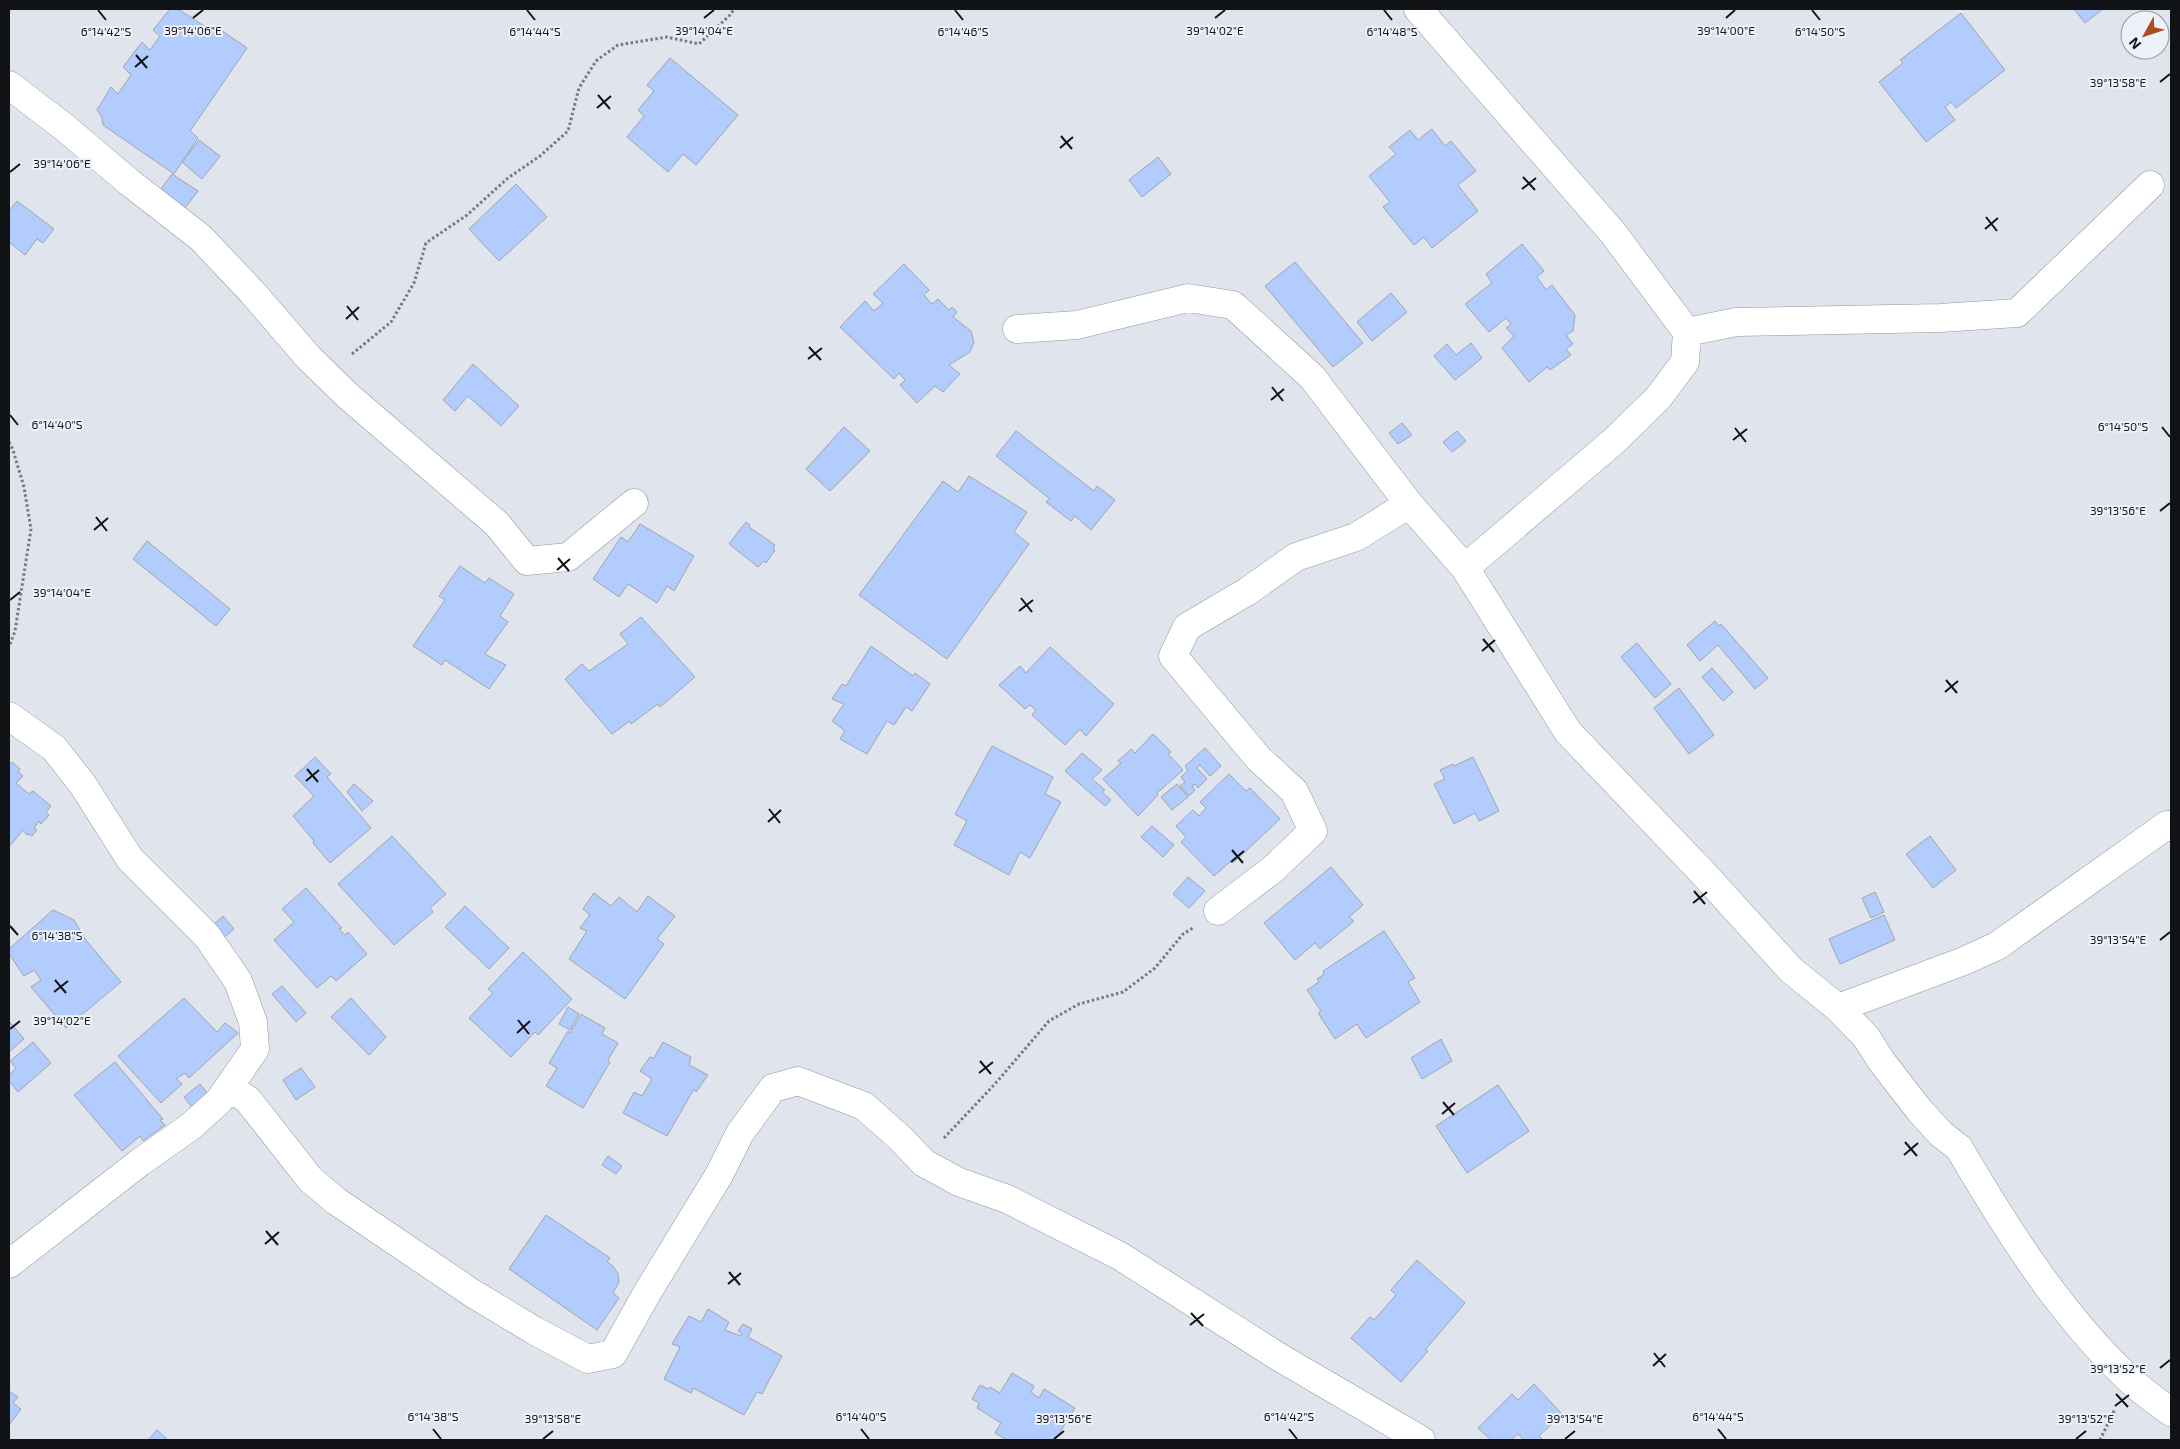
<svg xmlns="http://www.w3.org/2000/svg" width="2180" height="1449" font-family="'Exo 2',sans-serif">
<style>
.building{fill:#b2cdfd;stroke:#a0a4ad}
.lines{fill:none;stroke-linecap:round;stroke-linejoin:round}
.minor-casing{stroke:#92979f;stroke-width:29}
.path{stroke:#76797f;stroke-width:3;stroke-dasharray:2.5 2.5;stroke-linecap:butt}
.minor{stroke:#fff;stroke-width:28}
.ticks{fill:none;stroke:#121316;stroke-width:2}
.ticks-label{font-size:12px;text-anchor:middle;fill:#121316;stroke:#edf1fa;stroke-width:4;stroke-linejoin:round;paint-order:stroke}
</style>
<rect width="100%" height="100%" fill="#dfe4ed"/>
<path class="building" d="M170 9H178L215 33 218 28 247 48 190 131 198 138 174 174 103 125 102 117 97 110 111 87 118 94 131 75 123 67 142 42 150 50 160 36 153 30Z
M2074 9H2103L2085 23Z
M1961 13 2005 70 1956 108 1951 102 1945 107 1955 120 1926 142 1879 82 1903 63 1900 60Z
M670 58 738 115 696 165 683 154 668 172 627 137 644 116 638 110 654 91 647 85Z
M1432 129 1445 146 1451 141 1476 171 1458 185 1478 211 1432 248 1424 237 1414 245 1383 207 1390 202 1369 176 1396 154 1389 147 1410 130 1418 140Z
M199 140 220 156 202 179 182 162Z
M1158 157 1171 174 1142 197 1129 180Z
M172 174 198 191 185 208 161 189Z
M516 184 547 217 499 261 469 229Z
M17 201 54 229 43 243 37 239 25 255 9 242V211Z
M1522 244 1544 271 1537 277 1546 290 1552 285 1575 315 1573 331 1566 335 1573 344 1566 349 1571 355 1550 370 1547 367 1529 382 1502 348 1514 336 1506 328 1511 324 1506 318 1489 332 1465 304 1492 283 1486 274Z
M1295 262 1363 343 1333 367 1265 286Z
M904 264 929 290 924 295 932 304 938 299 949 310 952 307 957 312 953 317 971 331 974 342 970 352 949 365 960 374 943 392 935 386 917 403 900 385 905 380 899 373 894 379 840 327 865 301 874 311 883 303 873 294Z
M1391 293 1407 312 1372 341 1357 322Z
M1471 343 1482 358 1455 380 1434 356 1447 344 1456 355Z
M473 364 519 406 501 426 468 396 455 411 443 400Z
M1402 423 1412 435 1398 444 1389 433Z
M844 427 870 451 830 491 806 469Z
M1016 431 1094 491 1097 486 1115 500 1091 530 1075 516 1071 521 1046 502 1050 499 996 456Z
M1457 431 1466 441 1452 452 1443 442Z
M969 476 1027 512 1014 532 1029 544 947 659 859 595 943 481 958 492Z
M746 522 750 525 749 527 775 545 773 548 775 550 766 563 764 561 758 567 729 544Z
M640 524 694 556 674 591 667 586 657 603 628 584 619 597 593 579 621 537 628 542Z
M147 541 230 609 216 626 133 559Z
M460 566 485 583 489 578 514 594 500 616 508 622 485 654 506 665 489 689 445 660 442 665 413 646 445 600 439 596Z
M641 617 695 677 660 707 658 704 631 724 630 721 612 734 565 679 582 664 589 671 628 644 620 634Z
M1715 621 1719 626 1721 624 1768 678 1755 689 1718 645 1700 661 1687 645Z
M1637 643 1671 684 1655 698 1621 657Z
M871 646 913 676 915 673 930 684 912 711 906 707 894 725 887 721 867 754 840 739 845 731 832 721 844 704 832 699 842 684 846 686Z
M1050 647 1114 704 1086 736 1080 729 1065 745 1032 715 1036 710 1030 705 1025 709 999 685 1020 666 1026 673Z
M1712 668 1733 692 1723 701 1702 677Z
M1679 688 1714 735 1689 754 1654 708Z
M1153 734 1171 752 1168 754 1183 770 1157 793 1158 795 1138 816 1103 779 1121 763 1118 761 1131 749 1135 753Z
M992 746 1053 777 1045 794 1061 802 1030 858 1020 852 1009 875 954 845 967 821 955 814Z
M1205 748 1221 766 1210 776 1200 765 1197 768 1207 779 1198 788 1195 784 1192 786 1195 790 1189 796 1180 786 1185 782 1181 777 1188 770 1185 766Z
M1082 753 1102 770 1092 779 1105 790 1102 792 1111 800 1105 806 1065 771Z
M315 757 331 774 327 777 371 828 330 863 313 843 314 841 293 816 314 796 295 776Z
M1473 757 1499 811 1479 821 1475 813 1454 824 1434 784 1445 779 1440 770 1453 764 1454 766Z
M12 762 20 769 18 772 23 776 16 783 29 794 33 791 51 806 46 812 49 815 41 824 39 821 34 828 37 830 32 836 28 834 27 835 23 830 9 847V765Z
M1229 774 1246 791 1250 788 1280 819 1233 863 1231 861 1214 876 1181 842 1186 837 1176 826 1193 810 1199 816 1206 808 1200 802Z
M354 784 373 801 362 811 347 792Z
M1177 784 1188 797 1172 810 1161 797Z
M1152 826 1174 845 1163 857 1141 837Z
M392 836 446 894 430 908 433 912 394 945 338 884Z
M1930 836 1956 870 1933 888 1906 854Z
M1331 867 1363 905 1349 917 1354 921 1320 949 1315 943 1295 960 1264 923Z
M1188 877 1205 891 1189 908 1173 894Z
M306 888 342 928 339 929 345 935 348 932 367 954 336 981 331 976 317 988 274 940 294 922 282 909Z
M1875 892 1884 912 1871 918 1862 898Z
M594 893 611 906 619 897 637 912 648 896 675 916 657 939 664 944 625 999 569 959 587 931 580 928 590 915 583 909Z
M465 906 509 948 489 969 445 927Z
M53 910 74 920 85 939 121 982 66 1028 31 987 41 980 34 970 24 976 9 954V949Z
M1884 915 1895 940 1840 964 1829 939Z
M223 916 234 929 222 939 211 927Z
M1384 931 1415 978 1408 982 1420 1002 1366 1038 1357 1024 1335 1039 1318 1013 1321 1011 1307 990 1319 982 1317 979 1324 974 1323 971Z
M523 952 572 999 538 1035 535 1032 511 1057 469 1018 493 993 488 989Z
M282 986 306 1013 296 1022 272 994Z
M184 998 217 1032 225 1023 238 1033 189 1078 185 1073 176 1079 182 1084 161 1103 118 1056Z
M351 998 386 1037 369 1055 331 1017Z
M568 1007 579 1014 570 1030 559 1024Z
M581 1014 605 1028 602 1034 618 1043 608 1060 610 1062 583 1108 546 1086 557 1068 549 1063 568 1031 570 1033Z
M9 1021 24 1039 9 1052Z
M1441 1039 1452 1061 1422 1079 1411 1058Z
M33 1042 51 1063 18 1092 9 1081V1075L16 1068 10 1061Z
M663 1042 691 1057 689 1065 708 1075 696 1092 694 1089 667 1136 623 1113 634 1092 642 1096 652 1079 640 1071 650 1057 654 1058Z
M115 1062 163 1119 160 1120 165 1125 143 1141 140 1136 122 1151 74 1095Z
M301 1068 315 1087 296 1100 283 1080Z
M200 1084 210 1097 194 1110 184 1097Z
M1498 1085 1529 1131 1467 1173 1436 1126Z
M608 1156 622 1166 616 1174 602 1165Z
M546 1215 610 1258 607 1262 613 1266 618 1274 619 1282 613 1293 619 1298 597 1330 509 1269Z
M1417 1260 1465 1303 1425 1350 1428 1351 1401 1382 1351 1338 1370 1317 1374 1320 1396 1295 1391 1290Z
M708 1309 729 1322 725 1330 741 1336 742 1334 738 1331 743 1324 752 1329 748 1337 782 1356 762 1394 757 1392 744 1415 693 1388 691 1393 664 1379 680 1347 672 1344 689 1316 701 1322Z
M1012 1373 1034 1386 1031 1392 1039 1398 1044 1389 1075 1408 1055 1440H1007L995 1433 1001 1423 977 1408 979 1403 972 1399 980 1385 988 1389 990 1387 1000 1393Z
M1534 1384 1562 1414 1539 1436 1543 1440H1524L1518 1434 1511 1440H1491L1478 1428 1512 1394 1518 1400Z
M9 1391 18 1397 13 1403 21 1409 9 1425Z
M157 1430 168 1440H148Z"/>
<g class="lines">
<defs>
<path id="minor" d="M1418 9 1613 233 1687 332 1736 322 1940 318 2017 313 2150 185
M9 85 64 127 129 182 201 238 252 292 308 357 348 396 497 524 527 561 568 557 634 503
M1017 329 1077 325 1188 298 1233 305 1312 377 1409 504
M1465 568 1568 732 1703 873 1791 970 1838 1008 1964 961 1997 946 2167 825 2171 827
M9 716 54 748 83 785 130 859 207 936 238 981 253 1022 255 1049 219 1101 190 1127 139 1163 9 1264
M1218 911 1272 870 1313 831 1294 791 1259 759 1173 656 1187 627 1248 591 1296 557 1356 537 1409 504 1465 568 1614 441 1658 398 1685 362 1687 332
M1838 1008 1866 1037 1882 1062 1920 1111 1941 1134 1959 1148C2007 1230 2060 1314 2129 1379 2142 1391 2157 1402 2171 1412
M229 1087 248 1100 310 1179 336 1201 472 1293 535 1331 588 1359 613 1354 647 1293 719 1175 740 1133 773 1088 798 1081 864 1106 900 1138 924 1163 959 1182 1007 1199 1120 1256 1279 1357 1421 1440"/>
</defs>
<use href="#minor" class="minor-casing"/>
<path class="path" d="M352 354 391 322 414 283 426 243 467 215 508 178 540 156 568 131 579 88 596 61 618 45 667 37 699 44 730 15 734 9
M9 442 13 450 24 487 31 529 15 631 9 647
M944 1138 994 1085 1049 1021 1079 1004 1123 992 1155 968 1183 934 1193 928
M2100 1440 2115 1409"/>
<use href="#minor" class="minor"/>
</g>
<path class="ticks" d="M98 10 106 20M527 10 535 20M955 10 963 20M1384 10 1392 20M1812 10 1820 20M193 18 203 10M704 18 714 10M1215 18 1225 10M1726 18 1735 10M136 55 147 68M135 67 148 56M2160 82 2170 74M598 95 610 109M597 108 611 96M1061 136 1072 149M1060 148 1073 137M10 172 20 164M1523 177 1535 190M1522 189 1536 178M1986 217 1997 231M1985 229 1998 218M347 306 358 320M346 319 359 307M809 347 821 360M808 359 822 348M1272 387 1283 401M1271 400 1284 389M10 415 18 425M2162 427 2170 437M1735 428 1746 442M1733 440 1747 429M2160 511 2170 503M96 517 107 531M94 530 108 518M558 558 569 571M557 570 570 559M1021 598 1032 612M10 600 20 592M1019 611 1033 600M1483 639 1494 652M1482 651 1495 640M1946 680 1957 693M1945 692 1958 681M307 769 318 782M306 781 319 770M769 809 780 823M768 822 781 810M1232 850 1243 863M1231 862 1244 851M1694 891 1705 904M1693 903 1707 892M10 926 18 935M2160 940 2170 932M55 980 66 993M54 992 68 981M518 1020 529 1034M10 1029 20 1021M517 1033 530 1021M980 1061 991 1074M979 1073 993 1062M1443 1102 1454 1115M1442 1114 1455 1103M1905 1142 1917 1156M1904 1155 1918 1143M266 1231 278 1245M265 1244 279 1232M729 1272 740 1285M728 1284 741 1273M1191 1313 1203 1326M1190 1325 1204 1314M1654 1353 1665 1367M1653 1366 1666 1354M2160 1368 2170 1360M2116 1394 2128 1407M2115 1406 2129 1395M433 1429 441 1439M861 1429 869 1439M1289 1429 1297 1439M1718 1429 1726 1439M543 1439 553 1431M1054 1439 1064 1431M1565 1439 1575 1431M2076 1439 2086 1431"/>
<g class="ticks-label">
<text x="193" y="35">39°14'06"E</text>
<text x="704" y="35">39°14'04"E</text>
<text x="1215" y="35">39°14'02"E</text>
<text x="1726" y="35">39°14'00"E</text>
<text x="1392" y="36">6°14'48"S</text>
<text x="106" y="36">6°14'42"S</text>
<text x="535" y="36">6°14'44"S</text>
<text x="963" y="36">6°14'46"S</text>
<text x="1820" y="36">6°14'50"S</text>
<text x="2118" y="87">39°13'58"E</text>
<text x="62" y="168">39°14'06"E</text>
<text x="57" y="429">6°14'40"S</text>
<text x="2123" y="431">6°14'50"S</text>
<text x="2118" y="515">39°13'56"E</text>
<text x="62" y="597">39°14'04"E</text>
<text x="57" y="940">6°14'38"S</text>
<text x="2118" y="944">39°13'54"E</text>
<text x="62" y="1025">39°14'02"E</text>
<text x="2118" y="1373">39°13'52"E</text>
<text x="433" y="1421">6°14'38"S</text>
<text x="861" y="1421">6°14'40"S</text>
<text x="1289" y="1421">6°14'42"S</text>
<text x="1718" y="1421">6°14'44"S</text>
<text x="553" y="1423">39°13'58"E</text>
<text x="1064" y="1423">39°13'56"E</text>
<text x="1575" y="1423">39°13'54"E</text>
<text x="2086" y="1423">39°13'52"E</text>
</g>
<rect width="2180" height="1449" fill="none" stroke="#121316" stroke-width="20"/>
<g transform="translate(2145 35) rotate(230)"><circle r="24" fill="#edf1fa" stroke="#95989f"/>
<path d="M0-4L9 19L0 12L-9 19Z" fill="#b04b1f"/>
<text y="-8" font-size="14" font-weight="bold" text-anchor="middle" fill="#121316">N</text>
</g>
</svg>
